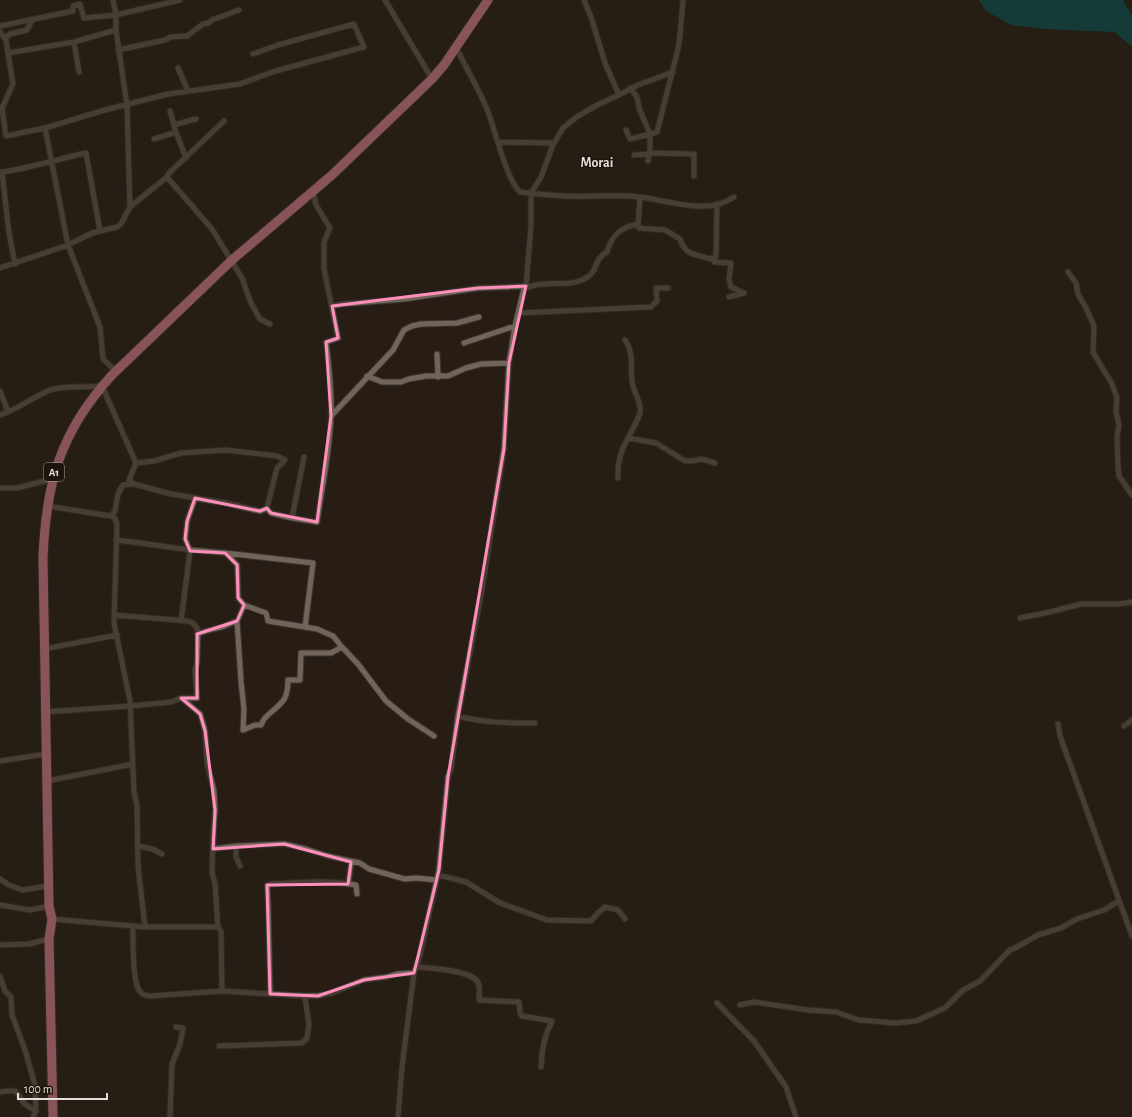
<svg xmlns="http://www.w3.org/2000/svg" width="1132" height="1117" font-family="'Alegreya Sans',sans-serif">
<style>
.water{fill:#016065}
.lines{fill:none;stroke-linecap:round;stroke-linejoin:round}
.street-casing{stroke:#3f3631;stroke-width:7}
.highway-casing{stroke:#3f3631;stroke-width:11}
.street{stroke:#71655a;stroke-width:5}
.highway{stroke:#fe98ae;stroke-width:9}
.marked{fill:none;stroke:#ff8ebb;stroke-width:3;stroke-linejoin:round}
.labels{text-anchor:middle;stroke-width:3;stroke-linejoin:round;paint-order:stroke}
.shield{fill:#1e140b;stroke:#a9a19a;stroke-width:1}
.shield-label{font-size:11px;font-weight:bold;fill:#e5ddd7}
.quarter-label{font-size:14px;font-weight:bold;fill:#e5ddd7;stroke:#1e140b}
</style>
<rect width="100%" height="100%" fill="#271d14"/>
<path class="water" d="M979 0H1123L1132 16V47L1115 32 1044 29 1011 25 985 10Z"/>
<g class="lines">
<defs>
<path id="street" d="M113 0 116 15V30L127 105 130 207
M385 0 432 79
M584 0 591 17 605 63 619 95
M0 26 73 11V6L80 4 84 18 116 15 180 0
M0 32 6 40 13 84 2 108 6 136 45 128 105 110 168 94 240 84 272 72 364 47 354 24 278 45 253 54
M5 38 10 34 27 30 32 20
M74 42 79 72
M456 47C466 68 478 88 487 109 495 129 506 179 520 192 534 194 548 195 563 196 585 197 607 195 630 196 661 197 705 218 734 197
M118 50 165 40 171 37 187 36 203 24 209 23 212 20 239 10
M8 53 74 42 116 30
M178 68 188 91
M170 111 176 132 186 158
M174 125 196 119
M45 128 68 245 100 327 103 359 117 372
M626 130 630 139 650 134 639 108 637 97 630 88
M154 139 176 132
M498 142 554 143
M650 153 694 154V176
M634 155 649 154
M648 161 650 150V134L657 132 678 49 680 35 683 0
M1 172H2L9 233 15 264
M2 172C31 168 58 159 86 153L100 231
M167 177 212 229 242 278 251 303 260 319 270 324
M640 198 638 224 639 228 665 230 680 239 682 244 687 251 693 254 714 260 716 256 717 204
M712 258 714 262 731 263 729 279 731 287 744 293 729 297
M0 268 68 245 92 233 117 227 121 224 130 207 167 177 169 173 224 121
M1068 272 1076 283 1078 294 1086 308 1094 326 1093 352 1112 384 1117 398 1116 411 1119 425 1117 437 1118 467 1119 476 1132 495
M524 288C530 287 537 284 543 284 559 282 574 287 589 276 598 269 594 259 607 252 612 235 621 227 638 224
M332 306 342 304 404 299 478 288 526 286
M519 313 651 307 657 301 656 288H668
M625 340C635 353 629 370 633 386 635 395 642 403 640 413 638 420 631 432 628 438
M464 343 515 326
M437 354 438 377
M367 376 382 382H401L409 379 426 376H448L466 368 481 364 509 363
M0 391 8 412
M0 415C18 409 33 397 50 390 66 385 85 388 102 386L136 463 154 461 181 453 226 450 277 456 285 460 277 468 267 508 260 511 226 503 171 494 134 484 123 485 118 494 115 511 111 516
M331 416 393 350 404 330 412 326 421 324 457 323 479 317
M618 478C617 464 621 450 628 438L656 443 685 461H692L702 459 715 463
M134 484 129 480 136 463
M0 488H17L52 479
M47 506 111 516 114 517 117 524 114 623 130 701 134 792 137 805 138 866 145 927
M267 508 271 513 292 518 304 457
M292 518 317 522C322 487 330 451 331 415 332 391 329 366 326 342L338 338 324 269V242L330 228 316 205 313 191
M116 540C152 544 188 551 225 553L237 565 238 598 244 605 266 613 268 621 317 629 333 636 342 647 358 664 386 701 408 719 434 736
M225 553 313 563 305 627
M1020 618 1050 612 1081 604H1118L1132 602
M181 621 190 551 185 539 187 521 195 498
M237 621 241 681 244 710 243 730 255 725H261C263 722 263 719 266 717 280 703 288 703 288 680H300L301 653H331L342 647
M197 634C206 630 213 629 222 627 228 625 231 622 237 621L244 605
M44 649 117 635
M181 698 200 714 205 731 207 763 214 791 215 810 213 837 212 872 215 884 218 927
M45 712 130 706 171 702 181 698H197L195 670 197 662 198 630 193 623 188 621 114 615
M458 716C483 723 510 723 535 723
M1058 724 1060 736 1132 936
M1124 726 1132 720
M0 761 46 754
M47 781 133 764
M137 846 153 849 162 854
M213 849 236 846
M240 866 236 857V846L284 844 306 849 327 856 360 863 369 869 405 879 416 878 437 880
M438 875 466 882 500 903 547 920 591 921 598 913 605 907 618 910 625 919
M0 879 9 885 22 890 49 886
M348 884 351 861
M0 905 30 910 49 906
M52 919 145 927H218L221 931 222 991
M133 926C133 940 132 979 139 990 142 995 145 995 150 996L222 991 302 996 305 998 309 1024 307 1038 302 1043 219 1046
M0 945 29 944 49 939
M417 967C431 968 468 970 477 981 481 985 479 994 479 1000L519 1002 520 1013 522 1016 552 1021C544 1036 542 1050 541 1067
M0 976 5 991 11 997 12 1015 25 1050 35 1085 36 1111
M270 994 268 903 267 885 270 884C299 882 328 880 356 885L357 894
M302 996H318L332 993 364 980 387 977 397 974 413 973 415 971 420 955 439 870 448 777 451 769 458 716 482 590 504 449 509 363 515 326 524 288 526 286 531 226V193L541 177 553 145 563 128 578 116 599 104 619 95 638 85 673 72
M717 1003 754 1041 786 1087 796 1117
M740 1005 754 1002 808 1010 836 1012 859 1020 896 1023 916 1021 945 1008 963 990 980 981 1010 950 1015 948 1038 935 1061 928 1077 919 1104 910 1119 901
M0 1092C22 1089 13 1091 25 1104 28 1107 33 1109 36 1111L33 1117
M170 1117 172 1064 180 1044 183 1028 176 1027
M398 1117 402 1067 414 973"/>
<path id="highway" d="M53 1117 49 939 52 919 49 906 43 558C46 483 60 432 112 375L232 260 332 175 432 79 444 65 488 0"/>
</defs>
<use href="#street" class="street-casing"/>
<use href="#highway" class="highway-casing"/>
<use href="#street" class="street"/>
<use href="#highway" class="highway"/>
</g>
<path d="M0 0H1132V1117H0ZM526 286 509 363 504 449 448 777 439 870 414 973 364 980 318 996 270 994 267 885 348 884 351 862 284 844 213 849 215 810 205 731 200 714 181 698H197V634L237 621 244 605 238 598 237 565 225 553 190 551 185 539 187 521 195 498 260 511 267 508 271 513 317 522 331 416 326 342 338 338 332 306 478 288Z" fill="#271d14" fill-opacity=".55" fill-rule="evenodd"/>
<path class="marked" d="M526 286 509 363 504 449 448 777 439 870 414 973 364 980 318 996 270 994 267 885 348 884 351 862 284 844 213 849 215 810 205 731 200 714 181 698H197V634L237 621 244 605 238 598 237 565 225 553 190 551 185 539 187 521 195 498 260 511 267 508 271 513 317 522 331 416 326 342 338 338 332 306 478 288Z"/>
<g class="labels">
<rect class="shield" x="44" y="463" width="20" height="18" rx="3"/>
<g class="shield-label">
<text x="54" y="476">A1</text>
</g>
<g class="quarter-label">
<text x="597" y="167">Morai</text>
</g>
</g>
<path d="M18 1093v6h89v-6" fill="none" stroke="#e5ddd7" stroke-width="2"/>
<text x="24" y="1093" font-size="12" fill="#e5ddd7" stroke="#1e140b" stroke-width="3" paint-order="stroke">100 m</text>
</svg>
